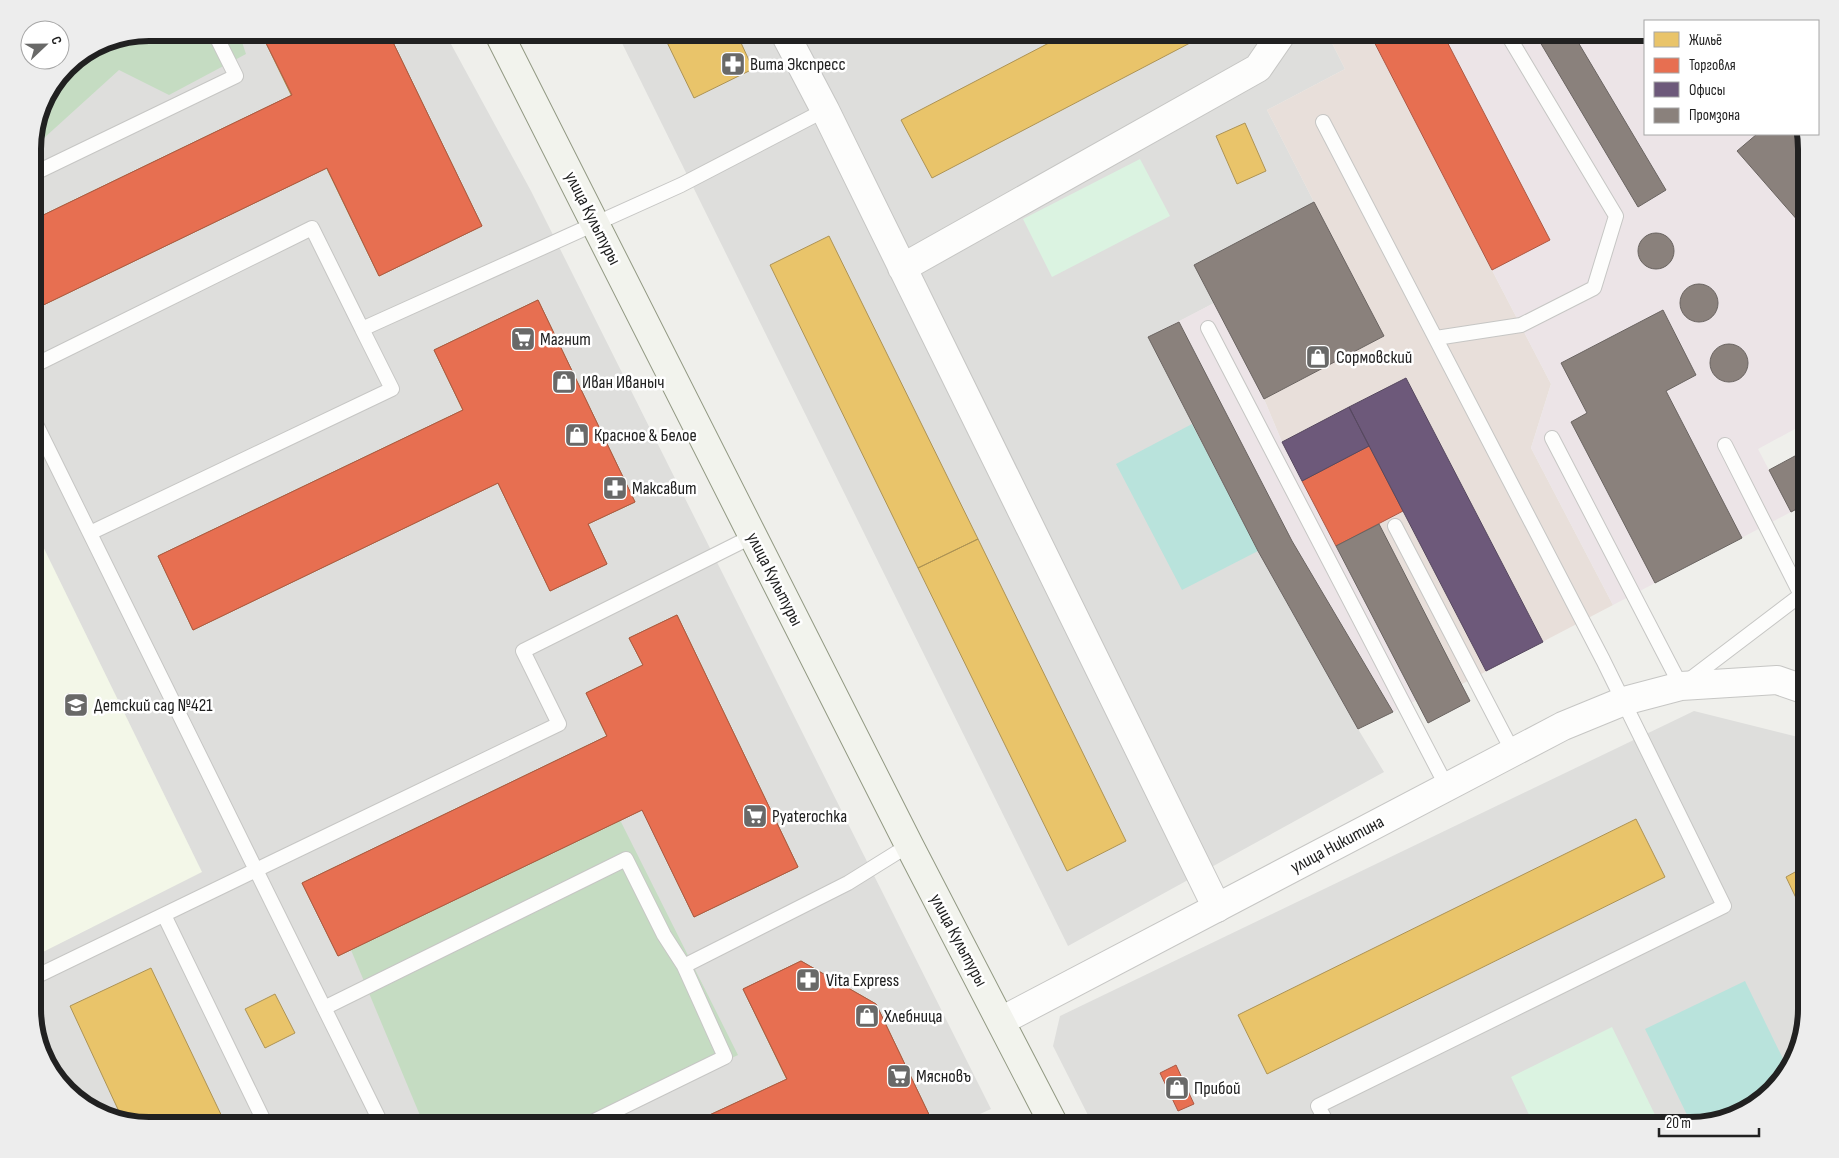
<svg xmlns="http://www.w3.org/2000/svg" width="1839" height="1158" font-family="'Sofia Sans Condensed',sans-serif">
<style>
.built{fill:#dededc}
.commercial{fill:#e8dfda}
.industrial{fill:#ece4e7}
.education{fill:#f3f7e8}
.forest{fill:#c5dcc2}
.park{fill:#dbf3e1}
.pitch{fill:#b9e3dc}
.homes{fill:#e9c46a;stroke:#ad9354}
.shops{fill:#e76f51;stroke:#ac5843}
.offices{fill:#6d597a;stroke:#56485f}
.industry{fill:#8a817c;stroke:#6a6461}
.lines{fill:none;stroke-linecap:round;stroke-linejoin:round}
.service-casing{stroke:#c6c6c4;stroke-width:16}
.minor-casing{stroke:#c6c6c4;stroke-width:30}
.tertiary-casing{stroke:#c6c6c4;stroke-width:30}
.secondary-casing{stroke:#929983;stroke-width:30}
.service{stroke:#fdfdfc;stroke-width:14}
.minor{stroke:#fdfdfc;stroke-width:28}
.tertiary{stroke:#fdfdfc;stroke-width:28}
.secondary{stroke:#f2f3ed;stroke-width:28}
.labels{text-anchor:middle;stroke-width:5;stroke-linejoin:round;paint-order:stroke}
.poi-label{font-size:18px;fill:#212121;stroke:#fff;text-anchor:start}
.street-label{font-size:18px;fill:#212121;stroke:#fff}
.rim{fill:none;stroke:#212121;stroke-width:6}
</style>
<rect width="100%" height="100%" fill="#efefeb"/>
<path class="built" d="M149 33H445L531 191 991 1109 956 1125H149L84 1106 48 1068 33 1017V141L41 104 67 66Z
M617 33H1327L1345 69 1267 110 1314 202 1214 303 1148 338 1192 424 1358 729 1384 772 1068 946Z
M1694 711 1806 739V1009L1787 1074 1748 1110 1690 1125H1093L1053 1046 1060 1016Z"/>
<path class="commercial" d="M1327 33H1369L1551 384 1531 448 1613 605 1462 684 1379 524 1282 442 1264 399 1194 265 1314 202 1267 110 1345 69Z"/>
<path class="industrial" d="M1369 33H1645V134H1803L1806 149V423L1758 449 1791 512 1613 605 1531 448 1551 384Z
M1214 303 1264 399 1282 442 1369 446 1403 511 1379 524 1470 701 1428 723 1417 700 1358 729 1258 551 1148 337Z"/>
<path class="education" d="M33 526 202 872 33 957Z"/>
<path class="forest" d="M149 33H239L246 54 169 95 119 70 33 148C33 103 64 61 104 42 116 36 135 35 149 33Z
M620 820 738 1055 590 1125H424L351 950Z"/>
<path class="park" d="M1140 159 1170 216 1052 277 1023 219Z
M1612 1027 1660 1125H1534L1511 1077Z"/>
<path class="pitch" d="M1192 424 1258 551 1182 590 1116 464Z
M1745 981 1788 1069 1787 1074 1748 1110 1692 1125 1645 1029Z"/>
<path class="homes" d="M272 32H388L482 226 379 276 263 37Z
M662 32H736L753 69 694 98Z
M1070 32H1211L932 178 901 120Z
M292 95 327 168 33 310V220Z
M1245 123 1266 171 1237 184 1216 136Z
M829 236 978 539 918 568 770 265Z
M538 300 635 502 588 524 607 564 550 591 434 350Z
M463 410 498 483 193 630 158 556Z
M978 539 1126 841 1067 871 918 568Z
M677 615 798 867 694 917 586 693 643 665 629 638Z
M607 736 642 810 338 956 302 883Z
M1636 819 1665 877 1267 1074 1238 1015Z
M1806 866V919L1786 877Z
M801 961 876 1004 934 1125H809L743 989Z
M151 968 226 1125 149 1126 122 1118 70 1006Z
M275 994 295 1033 265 1048 245 1009Z
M787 1079 809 1125H688Z"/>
<path class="shops" d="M272 32H388L482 226 379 276 327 168 33 310V220L292 95 263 37Z
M1369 32H1442L1550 240 1492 270Z
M538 300 635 502 588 524 607 564 550 591 498 483 193 630 158 556 463 410 434 350Z
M1369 446 1403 511 1336 546 1302 481Z
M677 615 798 867 694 917 642 810 338 956 302 883 607 736 586 693 643 665 629 638Z
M801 961 876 1004 934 1125H688L787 1079 743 989Z
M1176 1065 1194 1104 1178 1111 1160 1073Z"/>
<path class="offices" d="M1406 378 1543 642 1486 671 1349 407Z
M1349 407 1369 446 1302 481 1282 442Z"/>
<path class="industry" d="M1534 32H1572L1666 190 1638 207Z
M1757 134H1803L1806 149V230L1737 151Z
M1314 202 1384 336 1264 399 1194 265Z
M1638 251a18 18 0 1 1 36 0a18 18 0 1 1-36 0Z
M1680 303a19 19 0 1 1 38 0a19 19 0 1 1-38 0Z
M1663 310 1696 375 1666 391 1742 538 1655 583 1571 422 1587 413 1561 363Z
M1179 322 1292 541 1393 712 1358 729 1258 551 1148 337Z
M1710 363a19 19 0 1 1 38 0a19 19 0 1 1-38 0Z
M1806 450V504L1791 512 1769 470Z
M1379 524 1470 701 1428 723 1336 546Z"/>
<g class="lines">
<defs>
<path id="service" d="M1323 122 1603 660 1724 906 1318 1106 1328 1125
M33 174 236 76 214 32
M1208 328 1447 787
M1436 338 1521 325 1594 288 1616 216 1506 32
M33 366 312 228 362 329
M33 418 256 870 33 978
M1552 438 1681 686 1806 591
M1725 445 1801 595
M1395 526 1513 752
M90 533 392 389 362 329 681 185 825 110
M164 915 266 1125
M324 1008 626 859 664 935 684 966
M382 1125 256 870 559 724 523 651 753 536
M586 1125 725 1057 684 966 848 883 909 845"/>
<path id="minor" d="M784 32 825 110 1217 908
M902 268 1258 68 1280 36 1279 32"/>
<path id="tertiary" d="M1001 1021 1563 726 1624 701 1681 686 1777 680 1806 690"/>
<path id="secondary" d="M498 32 909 845 1054 1125"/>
</defs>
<use href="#service" class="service-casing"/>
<use href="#minor" class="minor-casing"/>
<use href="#tertiary" class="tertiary-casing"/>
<use href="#secondary" class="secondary-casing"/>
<use href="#service" class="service"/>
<use href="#minor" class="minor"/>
<use href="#tertiary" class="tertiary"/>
<use href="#secondary" class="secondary"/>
</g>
<defs>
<symbol id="pharmacy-square" viewBox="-11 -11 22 22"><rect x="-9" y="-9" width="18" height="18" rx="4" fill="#696968" stroke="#fff"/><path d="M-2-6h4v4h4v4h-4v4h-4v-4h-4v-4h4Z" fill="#fff"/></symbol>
<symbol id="supermarket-square" viewBox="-11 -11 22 22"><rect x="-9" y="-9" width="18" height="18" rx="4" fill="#696968" stroke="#fff"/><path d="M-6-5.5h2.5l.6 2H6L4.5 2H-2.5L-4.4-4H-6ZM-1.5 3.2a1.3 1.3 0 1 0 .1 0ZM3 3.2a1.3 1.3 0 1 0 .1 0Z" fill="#fff"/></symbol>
<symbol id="shop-square" viewBox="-11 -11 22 22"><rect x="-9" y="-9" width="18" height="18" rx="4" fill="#696968" stroke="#fff"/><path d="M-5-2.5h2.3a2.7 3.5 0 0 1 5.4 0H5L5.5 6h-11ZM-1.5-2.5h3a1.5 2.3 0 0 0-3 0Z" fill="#fff"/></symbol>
<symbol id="school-square" viewBox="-11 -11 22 22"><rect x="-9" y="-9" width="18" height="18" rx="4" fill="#696968" stroke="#fff"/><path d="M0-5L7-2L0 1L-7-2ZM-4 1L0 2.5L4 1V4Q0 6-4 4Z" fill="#fff"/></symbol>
</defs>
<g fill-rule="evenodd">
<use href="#pharmacy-square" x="719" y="50" width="28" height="28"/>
<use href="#supermarket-square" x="509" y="325" width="28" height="28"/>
<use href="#shop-square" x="1304" y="343" width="28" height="28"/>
<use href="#shop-square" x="550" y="368" width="28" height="28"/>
<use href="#shop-square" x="563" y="421" width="28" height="28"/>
<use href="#pharmacy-square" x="601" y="474" width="28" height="28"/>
<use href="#school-square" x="62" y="691" width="28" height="28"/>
<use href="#supermarket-square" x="741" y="802" width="28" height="28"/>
<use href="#pharmacy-square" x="794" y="966" width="28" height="28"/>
<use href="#shop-square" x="853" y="1002" width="28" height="28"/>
<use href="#supermarket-square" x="885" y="1062" width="28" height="28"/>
<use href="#shop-square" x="1163" y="1074" width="28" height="28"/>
</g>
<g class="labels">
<g class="poi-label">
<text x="750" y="70">Вита Экспресс</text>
<text x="540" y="345">Магнит</text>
<text x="1336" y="363">Сормовский</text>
<text x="582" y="388">Иван Иваныч</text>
<text x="594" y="441">Красное &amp; Белое</text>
<text x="632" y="494">Максавит</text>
<text x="94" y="711">Детский сад №421</text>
<text x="772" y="822">Pyaterochka</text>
<text x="826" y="986">Vita Express</text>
<text x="884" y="1022">Хлебница</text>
<text x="916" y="1082">Мясновъ</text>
<text x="1194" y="1094">Прибой</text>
</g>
<g class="street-label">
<text transform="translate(593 218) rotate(63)" y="6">улица Культуры</text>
<text transform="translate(775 579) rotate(63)" y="6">улица Культуры</text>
<text transform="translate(1337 844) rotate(-28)" y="6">улица Никитина</text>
<text transform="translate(959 940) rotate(62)" y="6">улица Культуры</text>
</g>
</g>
<path d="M0 0H1839V1158H0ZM149 41H1690A108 108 0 0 1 1798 149V1009A108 108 0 0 1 1690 1117H149A108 108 0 0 1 41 1009V149A108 108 0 0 1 149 41Z" fill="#ededed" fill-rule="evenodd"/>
<path class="rim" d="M149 41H1690A108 108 0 0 1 1798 149V1009A108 108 0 0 1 1690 1117H149A108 108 0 0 1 41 1009V149A108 108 0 0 1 149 41Z"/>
<rect x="1644" y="20" width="175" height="115" fill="#ffffff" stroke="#a6a6a6"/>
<rect x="1654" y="32" width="25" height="15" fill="#e9c46a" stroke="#a6a6a6"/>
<text x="1689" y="45" font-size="15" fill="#212121">Жильё</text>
<rect x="1654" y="58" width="25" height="15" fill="#e76f51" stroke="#a6a6a6"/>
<text x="1689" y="70" font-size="15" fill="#212121">Торговля</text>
<rect x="1654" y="82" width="25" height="15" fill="#6d597a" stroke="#a6a6a6"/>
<text x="1689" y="95" font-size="15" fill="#212121">Офисы</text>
<rect x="1654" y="108" width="25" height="15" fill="#8a817c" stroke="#a6a6a6"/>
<text x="1689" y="120" font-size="15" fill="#212121">Промзона</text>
<g transform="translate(45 45) rotate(68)"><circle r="24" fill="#ffffff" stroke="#a6a6a6"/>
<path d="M0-4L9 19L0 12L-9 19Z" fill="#696968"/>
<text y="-8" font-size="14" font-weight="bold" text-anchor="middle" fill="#212121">С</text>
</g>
<path d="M1659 1128v8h100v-8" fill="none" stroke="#212121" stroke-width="2.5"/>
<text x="1666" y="1128" font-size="15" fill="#212121" stroke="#ffffff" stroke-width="4" paint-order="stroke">20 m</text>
</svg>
